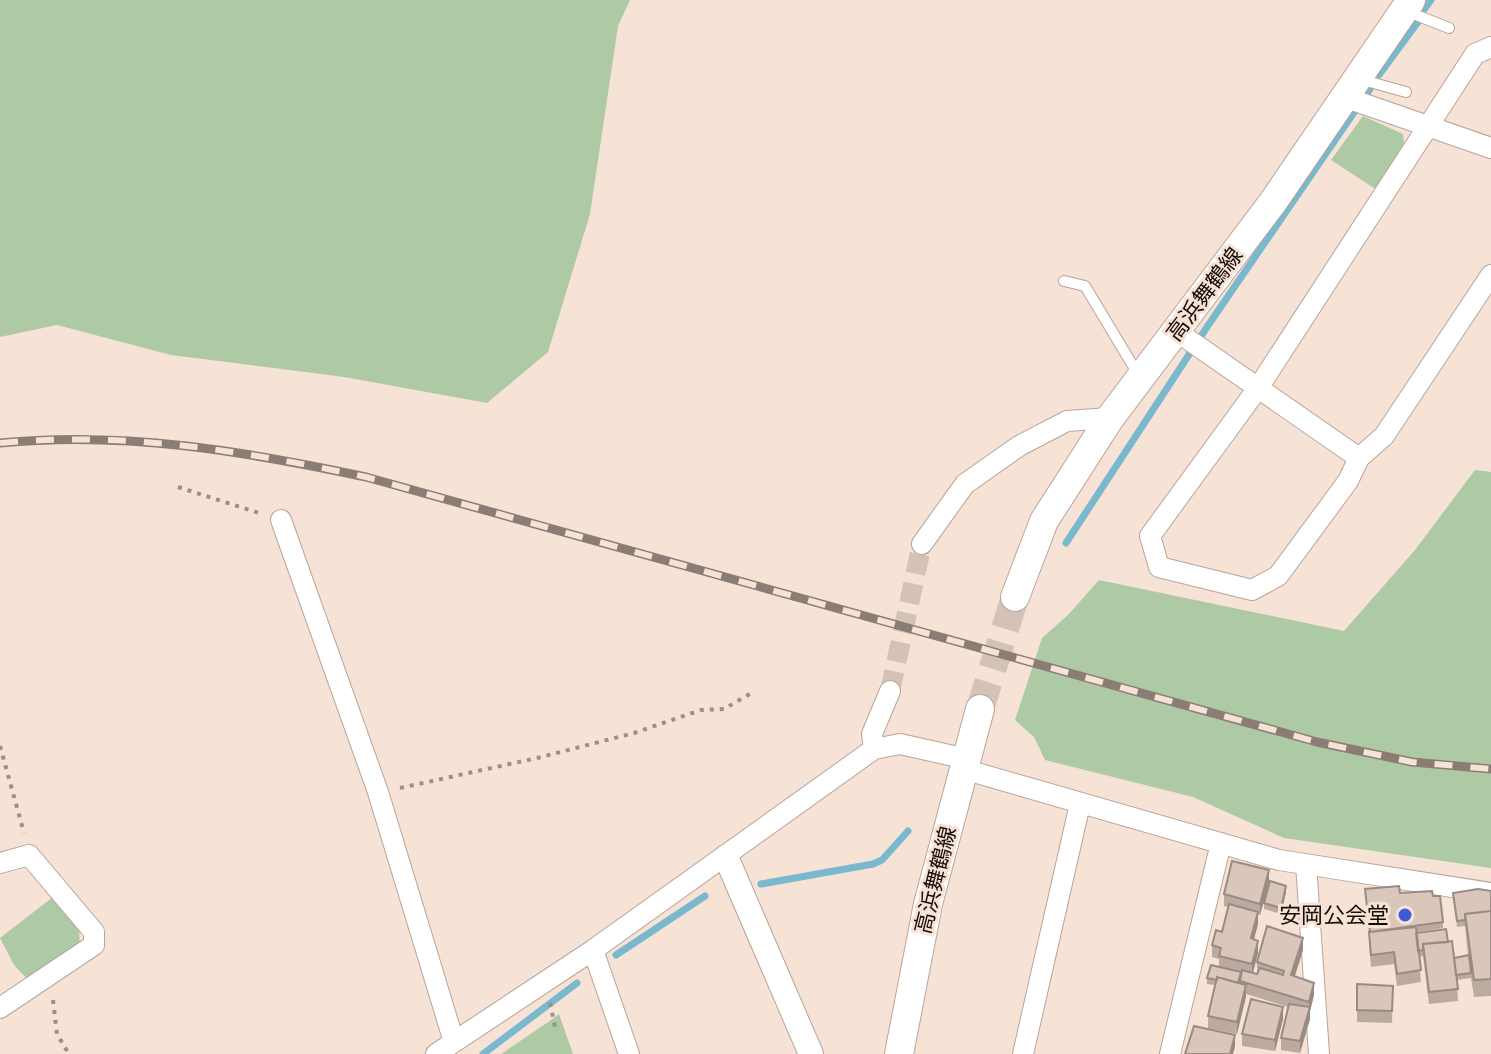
<svg xmlns="http://www.w3.org/2000/svg" width="1491" height="1054" font-family="'Nunito Sans','Noto Sans JP',sans-serif">
<style>
.green{fill:#aecaa4}
.lines{fill:none;stroke-linecap:round;stroke-linejoin:round}
.stream{stroke:#7ab9cd;stroke-width:7}
.minor-tunnel{stroke:#d5c2b7;stroke-width:20;stroke-dasharray:20 10;stroke-linecap:butt}
.secondary-tunnel{stroke:#d5c2b7;stroke-width:28;stroke-dasharray:28 14;stroke-linecap:butt}
.service-casing{stroke:#b9a49a;stroke-width:12}
.minor-casing{stroke:#b9a49a;stroke-width:22}
.tertiary-casing{stroke:#b9a49a;stroke-width:26}
.secondary-casing{stroke:#b9a49a;stroke-width:30}
.path{stroke:#9e8e85;stroke-width:4;stroke-dasharray:4 6;stroke-linecap:butt}
.service{stroke:#fff;stroke-width:10}
.minor{stroke:#fff;stroke-width:20}
.tertiary{stroke:#fff;stroke-width:24}
.secondary{stroke:#fff;stroke-width:28}
.rail-casing{stroke:#8b7d75;stroke-width:9}
.rail{stroke:#f7e2d6;stroke-width:6;stroke-dasharray:18;stroke-linecap:butt}
.wall{fill:#bcaaa1}
.shaded-wall{fill:#998b83}
.building{fill:#dbc6bb;stroke:#998b83;stroke-width:2}
.poi-dot{fill:#3b5dcf;stroke:#f7e2d6;stroke-width:3}
.labels{text-anchor:middle;stroke-width:6;stroke-linejoin:round;paint-order:stroke}
.street-label{font-size:22px;fill:#140d09;stroke:#f7e2d6}
.poi-label{font-size:22px;fill:#140d09;stroke:#f7e2d6;text-anchor:end}
</style>
<rect width="100%" height="100%" fill="#f7e2d6"/>
<path class="green" d="M0 0H630L618 26 590 214 548 352 487 403 344 377 171 355 57 325 0 337Z
M1363 116 1403 134 1405 149 1377 190 1331 160Z
M1475 470 1491 472V868L1284 838 1193 797 1045 760 1034 737 1015 720 1042 638 1068 615 1099 580 1344 631 1415 550Z
M53 897 79 929 80 946 28 980 14 965 0 938Z
M559 1014 573 1054H501L554 1018Z"/>
<g class="lines">
<path class="stream" d="M1423 11 1431 0
M1379 75 1418 22
M1066 543 1207 327 1370 89
M761 884 873 864 882 860 908 831
M616 955 705 896
M483 1054 577 983"/>
<path class="minor-tunnel" d="M890 691 922 544"/>
<path class="secondary-tunnel" d="M980 709 1015 597"/>
<defs>
<path id="service" d="M1406 11 1449 28
M1359 79 1406 92
M1064 281 1085 286 1139 376"/>
<path id="minor" d="M1491 47 1475 54 1258 388 1150 536 1159 567 1252 590 1278 576 1348 481 1359 458 1384 436 1491 275
M1344 97 1491 148
M1176 331 1359 458
M281 520 378 792 454 1042
M922 544 965 484 1019 446 1067 421 1110 418
M874 749 872 734 890 691
M963 769 1279 860 1491 893
M0 863 29 855 94 932V945L0 1008
M1306 864 1319 1054
M593 950 629 1054
M436 1054 593 950 874 749 900 744 967 759
M1023 1054 1080 804
M1170 1054 1221 843"/>
<path id="tertiary" d="M726 857 811 1054"/>
<path id="secondary" d="M1015 597 1044 521 1110 418 1273 202 1411 0
M899 1054 928 904 980 709"/>
</defs>
<use href="#service" class="service-casing"/>
<use href="#minor" class="minor-casing"/>
<use href="#tertiary" class="tertiary-casing"/>
<use href="#secondary" class="secondary-casing"/>
<path class="path" d="M178 487 259 513
M0 746 24 833
M400 788 537 758 634 733 701 710 724 709 755 691
M53 1000 57 1034 69 1054
M550 1003 555 1027"/>
<use href="#service" class="service"/>
<use href="#minor" class="minor"/>
<use href="#tertiary" class="tertiary"/>
<use href="#secondary" class="secondary"/>
<defs>
<path id="rail" d="M0 443C125 431 244 451 366 477L1317 742 1412 762 1491 769"/>
</defs>
<use href="#rail" class="rail-casing"/>
<use href="#rail" class="rail"/>
</g>
<path class="wall" d="M1269 882 1260 915H1258V924L1254 939 1258 953 1253 973 1257 974V962L1303 950 1295 976 1314 995 1310 1011V1019L1300 1053 1281 1050V1038L1288 1007 1246 994 1237 1034 1208 1028V1016L1215 985 1207 984V978L1219 967V959L1212 957V945L1222 932 1228 907 1224 906V894Z
M1365 889 1433 896 1443 922V928L1416 932V933L1448 942 1454 958 1468 956 1465 926 1457 927 1453 893 1491 891V996L1474 997 1471 978 1457 980 1458 1001 1429 1004 1423 956 1419 957 1421 982 1397 986 1394 964 1371 967 1369 944 1370 932Z
M1286 892 1281 914 1264 909V903Z
M1357 984 1393 986 1392 1023 1357 1022Z
M1283 1019 1275 1051 1242 1046V1034Z"/>
<path class="shaded-wall" d="M1269 870V882L1260 915V904Z
M1286 886V892L1281 914V908Z
M1258 912V924L1251 950V938Z
M1303 938V950L1291 987V975Z
M1258 941V953L1252 976V964Z
M1314 983V995L1310 1011V1019L1300 1053V1041L1309 1010V1002Z
M1246 985V997L1237 1034V1022Z
M1283 1007V1019L1275 1051V1040Z
M1235 1035V1047L1233 1054H1230Z"/>
<path class="building" d="M1232 861 1269 870 1260 904 1224 894Z
M1270 881 1286 886 1281 908 1264 903Z
M1399 886 1400 893 1432 891 1433 896H1440L1443 922 1370 932 1365 889Z
M1478 889 1491 891V911L1465 914V920L1457 921 1453 893Z
M1229 904 1258 912 1251 938 1258 941 1252 964 1219 956 1221 948 1212 945 1216 930 1222 932Z
M1491 911V979L1474 980 1465 914Z
M1267 926 1303 938 1291 975 1314 983 1309 1002 1240 981 1242 970 1257 974 1260 968 1283 975 1284 971 1257 962Z
M1416 927 1421 970 1397 974 1394 952 1371 955 1369 932Z
M1446 929 1448 942 1423 944V950L1418 951 1416 933Z
M1452 941 1458 989 1429 992 1423 944Z
M1469 955 1471 973 1456 975 1454 958Z
M1211 965 1241 972 1238 983 1217 977V980L1207 978Z
M1217 977 1246 985 1237 1022 1208 1016Z
M1357 984 1393 986 1392 1011 1357 1010Z
M1251 999 1283 1007 1275 1040 1242 1034Z
M1289 1004 1310 1007 1300 1041 1281 1038Z
M1194 1026 1235 1035 1230 1054H1185Z"/>
<circle class="poi-dot" cx="1405" cy="915" r="8"/>
<g class="labels">
<g class="street-label">
<text transform="translate(1204 294) rotate(-53)" y="8">高浜舞鶴線</text>
<text transform="translate(935 880) rotate(-76)" y="8">高浜舞鶴線</text>
</g>
<g class="poi-label">
<text x="1389" y="923">安岡公会堂</text>
</g>
</g>
</svg>
